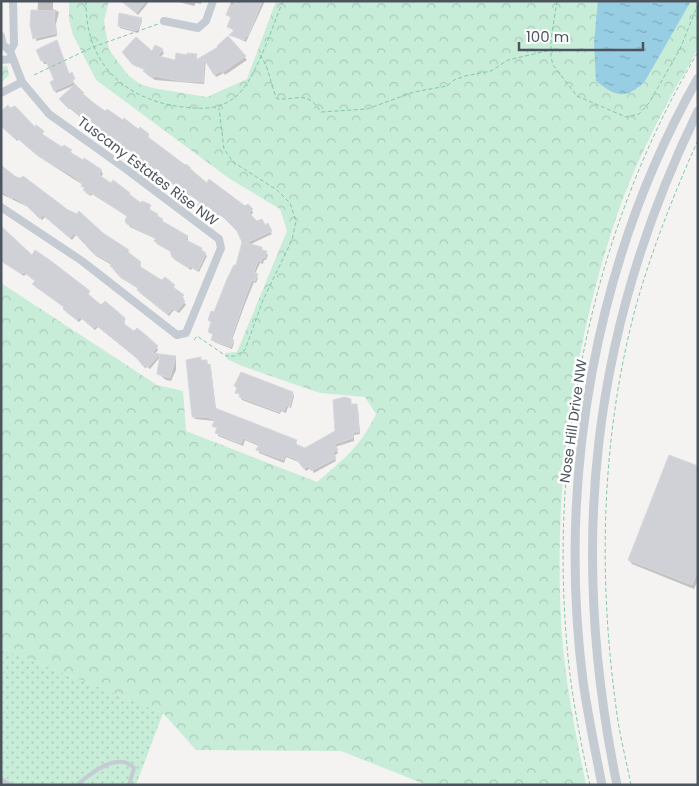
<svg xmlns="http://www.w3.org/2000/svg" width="699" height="786" font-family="Poppins,sans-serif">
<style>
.grass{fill:url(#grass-dots)}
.park{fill:url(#park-crowns)}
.water{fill:url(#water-ripples)}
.shadow{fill:#0003}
.building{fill:#d0d1d6;stroke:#d7d8dd}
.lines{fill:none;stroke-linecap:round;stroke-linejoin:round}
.path{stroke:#82c7ab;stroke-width:1;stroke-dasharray:4 2.5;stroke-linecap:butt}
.service{stroke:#c5cbd2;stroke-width:4}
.minor{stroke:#c5cbd2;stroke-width:8}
.tertiary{stroke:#c5cbd2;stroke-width:9}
.labels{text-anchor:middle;stroke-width:5;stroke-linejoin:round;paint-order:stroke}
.street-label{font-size:14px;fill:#4c545e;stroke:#fff}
</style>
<defs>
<pattern id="grass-dots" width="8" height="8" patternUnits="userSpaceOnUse" patternTransform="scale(1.25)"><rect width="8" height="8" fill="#c7ecd8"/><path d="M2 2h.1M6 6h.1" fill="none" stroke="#adccbc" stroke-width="1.8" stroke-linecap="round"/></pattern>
<pattern id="park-crowns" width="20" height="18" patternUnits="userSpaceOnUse" patternTransform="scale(1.25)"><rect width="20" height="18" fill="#c7ecd8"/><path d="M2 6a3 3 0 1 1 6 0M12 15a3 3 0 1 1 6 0" fill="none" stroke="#adccbc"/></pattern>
<pattern id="water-ripples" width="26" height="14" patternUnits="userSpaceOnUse" patternTransform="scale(1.25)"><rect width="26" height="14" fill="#98cee4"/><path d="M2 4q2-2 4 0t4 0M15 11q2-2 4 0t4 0" fill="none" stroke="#7eaabc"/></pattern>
</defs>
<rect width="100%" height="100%" fill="#f4f3f2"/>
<path class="grass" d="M1 648 163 713 136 785H1Z"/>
<path class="park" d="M69 1H109L104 21 109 50 129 76 140 84 153 88 207 97 247 79 276 1H698C698 15 699 32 698 46 695 57 677 85 671 96 651 134 631 174 617 215 572 348 552 495 562 636 566 686 576 736 586 785H427L341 751 196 750 163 713 1 648V283L157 385 183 391 186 431 317 482C345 458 360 447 376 414L365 397 320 393 242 366 227 359 225 353 237 352 287 231 280 209 230 179 96 80 73 35 69 20Z
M7 66 9 75 1 83V67Z"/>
<path class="water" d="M598 1H691L645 81C626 100 616 97 596 81L594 43Z"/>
<path class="shadow" d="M38 1H53V9L59 12 56 24 57 36 36 41Z
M122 1H148V3L138 15Z
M175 1H202L201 4 196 3 194 6Z
M231 1H265L246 42 231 35 235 32 229 27 231 19 228 15Z
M141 19 142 21 138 33 120 28 119 25Z
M228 38 247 60 225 75 224 73 216 77 206 58 204 84 155 80 146 74 145 70 135 66 125 55 162 50 164 53 160 58 176 61 196 55 197 61 219 48Z
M38 50 69 75 71 74 75 85 56 93 51 83 56 81 48 64H44Z
M83 94 94 105 148 135 149 139 185 167 190 168 207 184 252 210 253 213 250 216 264 226 267 225 272 234 249 245 261 248 268 255 266 260H264L263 264 260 263 255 274 258 278 256 283 254 282 245 304 232 340 234 343 232 349 214 342V336L209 332 212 324 209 320 215 314 237 267 243 242 239 233 226 219 219 215 216 220 200 209 199 206 201 203 190 195 188 197 182 192 161 173 158 176 131 151 129 154 103 134 100 135 63 102Z
M1 123 43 132V136L63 148 71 151 72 155 101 171 103 174 100 178 142 204 150 206V211L157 215 164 223 188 237V242L201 249 205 254 207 256 199 272 192 268 191 270 175 260 171 252 157 244 156 239 130 227 126 221 128 217 92 194 91 196 86 193 83 185 41 158 19 139 17 141Z
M1 167 128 251 129 254 140 263 141 268 159 280 174 286 175 290 184 299 183 301 186 305 179 313 174 310 169 316 140 293 139 289 121 278 113 269 112 265 96 256 76 235 72 240 45 217 42 220 30 208 1 194Z
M32 257 50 262 89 292V297L101 306 124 319 125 326 157 347 158 350 155 354 160 357 150 369 147 367 145 368 140 361 98 327 95 330 82 319 79 322 66 312 65 308 36 287V282L26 274 24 276 1 261Z
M176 357V370L171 381 166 380 159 374Z
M202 361H206L211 368 216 409 296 441 297 446 305 449 336 432 350 400 352 405H357L358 408 360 434 354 435V441L335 447 338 453 334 456 336 461 314 473 311 468 306 471 299 462 286 457 284 463 259 453V446L245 440 243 446 218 436V429L214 425 215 421 195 419 193 416Z
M235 386 293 393 294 396 291 408 288 407 286 413 281 411 280 414 242 400Z
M698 468V580L694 589 632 564 629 560Z"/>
<path class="building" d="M121 1H146L136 13Z
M242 1H262L248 36H246L244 40 229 35 235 30 227 27 231 17 226 15 230 5 233 6 235 2 241 5Z
M31 10 55 11 54 20 57 33 33 39 30 25Z
M119 13 142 18 137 31 118 26Z
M228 36 246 56 222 73 221 71 214 75 204 59 203 82 180 81 154 76 153 78 143 71 145 69 132 64 122 52 136 37 152 51 155 45 163 49 158 56 175 60 176 53 187 55V53L197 54 196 60 218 47 217 46Z
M57 40 69 74 72 72 75 79 72 80 74 82 54 91 50 82 54 80 46 61H41L36 50Z
M75 84 84 93 83 94 95 104 105 111 107 109 123 120 124 118 138 129 140 127 149 134 148 137 185 165 186 164 191 168 190 169 207 183 209 179 245 206 248 204 253 209 249 213 257 221 262 219 265 225 268 223 272 231 246 243 262 247V250L267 251 265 258H262L261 262 258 261 254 272 258 274 255 281 252 280 244 301 231 339 234 340 231 347 211 340 213 334 208 332 211 322 208 320 211 311 214 312 227 279 234 265H236L242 242 237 231 223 217 217 213 214 218 205 212 197 206 200 202 188 193 186 195 179 190 159 171 156 174 129 149 127 152 100 131 97 133 90 127 71 107 69 109 59 99Z
M8 105 10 108 15 106 35 127 36 125 44 131 42 134 62 147 64 145 72 150 70 152 83 160 84 158 102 170 99 175 111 183 113 180 130 193 129 194 141 203 142 201 151 205 149 209 158 214 157 216 163 219 162 221 188 236 186 240 202 248 201 250 206 253 198 270 190 266 189 268 172 257 170 251 154 241 156 238 127 224 125 221 127 216 91 192 90 194 83 190 85 188 81 186 82 184 73 176 38 156 17 138 15 139 1 126V111Z
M1 165 16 177 21 178 23 176 68 210 77 214 79 211 103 233 129 250 128 252 141 262 139 266 160 279 162 280 165 277 175 285 173 287 184 295 181 299 185 301 177 311 173 308 168 314 137 290 138 288 118 275 120 274 110 266 112 263 93 253 84 243 85 242 74 233 70 238 43 215 40 219 27 206 13 197 12 199 1 191Z
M1 226 32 255 35 250 51 261 90 291 88 294 101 305 105 301 111 306 125 318 124 324 134 331 137 328 147 336 158 346 152 353 160 354 148 367 145 365 143 366 137 358 96 325 94 328 80 317 77 320 63 309 64 307 32 284 35 281 24 272 22 274 1 261Z
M160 354 176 356 170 378 157 374Z
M201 357V360H207V365L210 364 215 408 297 440 295 444 305 448 335 431 333 400 345 397 351 399V404H357L359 432H353V438L335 444 338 450 333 452 336 458 311 471 308 466 304 469 296 459 285 455 283 460 256 450 259 444 243 438 241 444 215 433 217 428 212 426 215 420 206 417H192L186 360Z
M241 372 293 392 290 407 286 405 284 411 280 409 279 412 239 397 240 394 235 393 237 387 234 386Z
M669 455 698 466V570L692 585 628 560Z"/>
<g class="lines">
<path class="path" d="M86 1C85 63 124 100 183 107 202 109 218 110 234 98 255 83 272 27 283 1
M557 1 551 39V57L553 65 577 96 626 117 639 114 649 103 680 49 698 4
M260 55C270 69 270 84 277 99 299 100 307 90 321 112L367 109 414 92 447 86 454 80 465 76 491 71 508 60 551 50
M34 75 93 47 158 24
M194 340 197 336 226 356H235L245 350 263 300 292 240 296 221 290 203 277 190 233 162 224 149 219 108
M590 785C580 739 571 693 567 646 549 442 593 228 698 52
M631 785C626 759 619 733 616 707 598 574 601 436 636 306 652 249 674 194 698 140"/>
<path class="service" d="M1 779 11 785
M77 785C91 773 118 751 134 768L129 785"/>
<path class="minor" d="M164 21 198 28 206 21 213 1
M1 36 3 45 10 51 22 82 49 114 126 169 219 239 221 248 186 333 177 335 82 261 1 207
M10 51 14 44 13 1
M1 60 13 59
M1 93 22 82"/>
<path class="tertiary" d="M602 785C595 750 588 716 583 681 557 476 596 257 698 78
M617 785C568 547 591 330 698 111"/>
</g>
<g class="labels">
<g class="street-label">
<text transform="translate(148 171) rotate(37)" y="5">Tuscany Estates Rise NW</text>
<text transform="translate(573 421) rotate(-82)" y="5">Nose Hill Drive NW</text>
</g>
</g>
<rect width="699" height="786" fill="none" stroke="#4c545e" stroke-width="5"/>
<path d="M519 42v8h124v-8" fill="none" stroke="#4c545e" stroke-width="2.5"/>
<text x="526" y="42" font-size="15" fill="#4c545e" stroke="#ffffff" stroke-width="4" paint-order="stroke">100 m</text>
</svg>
